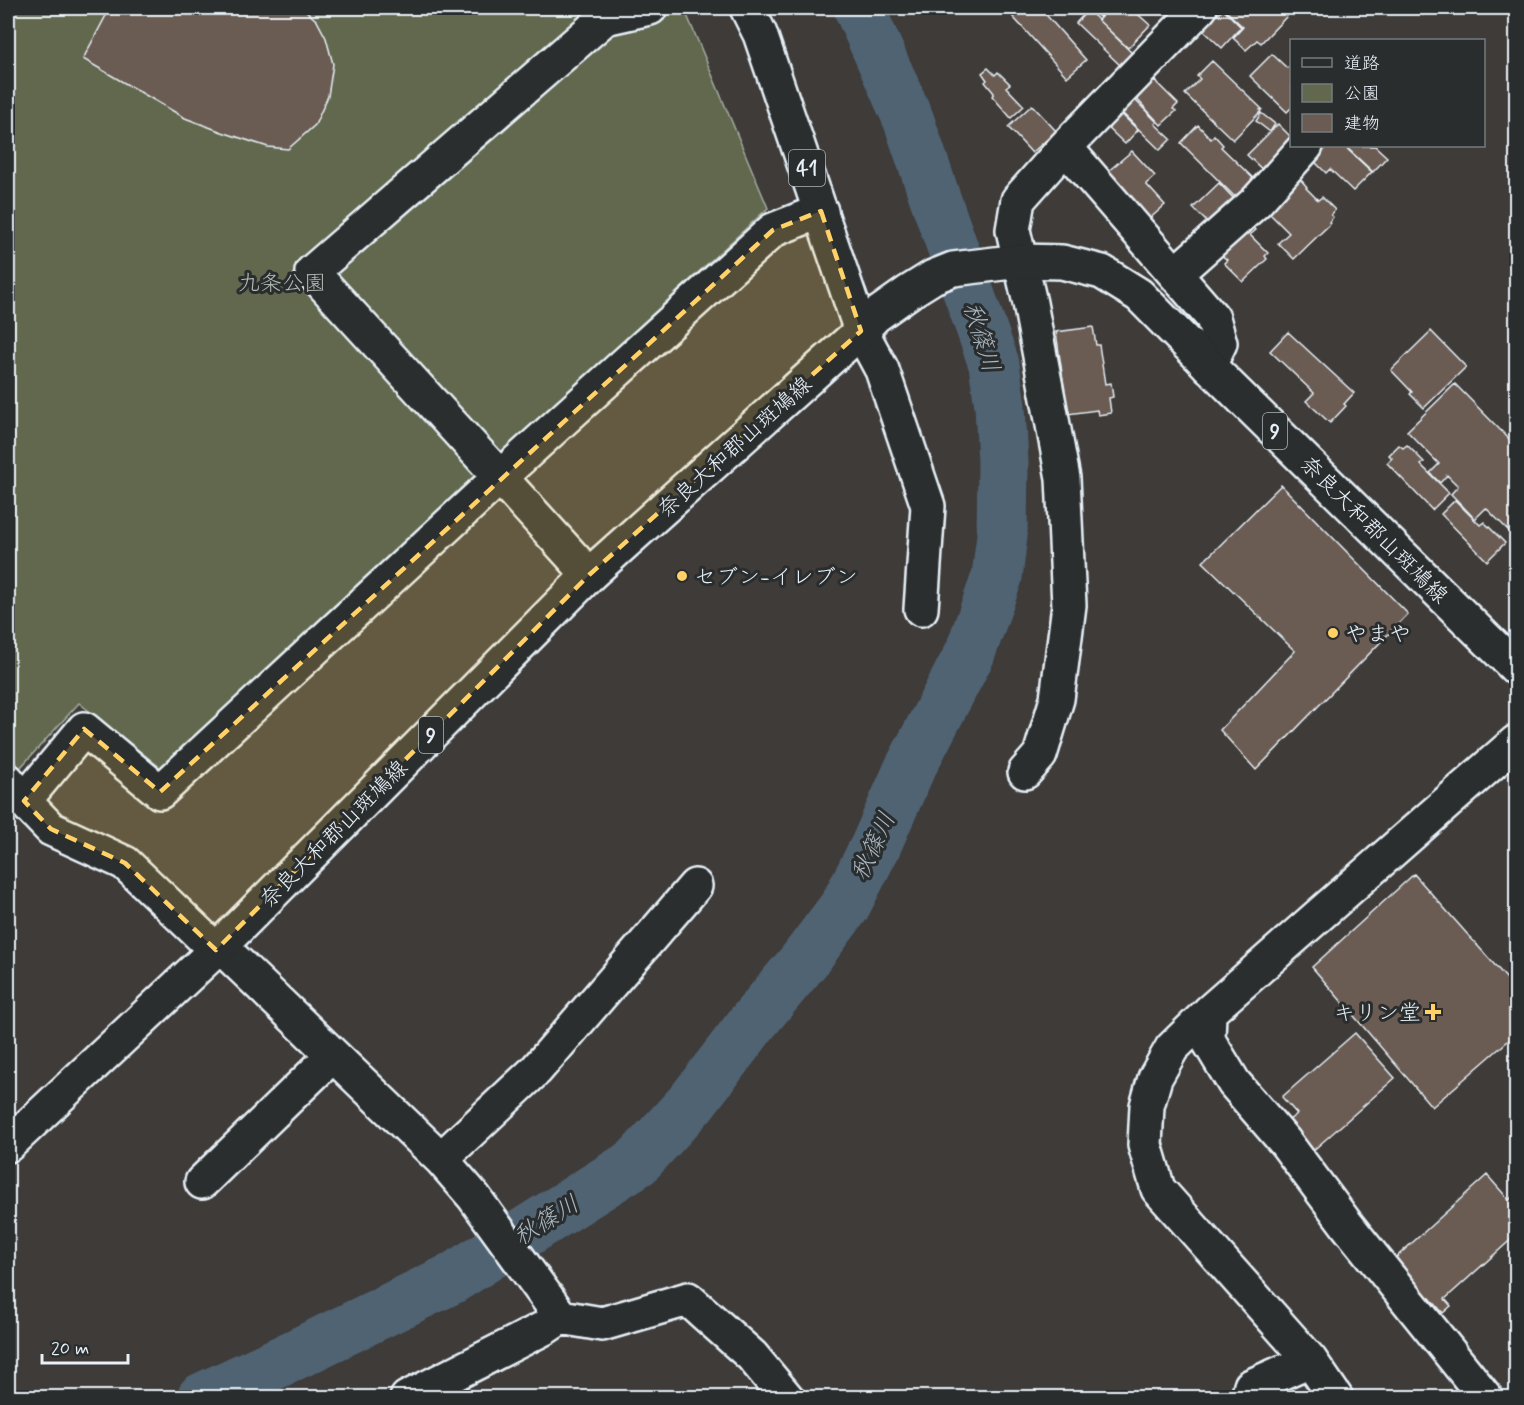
<svg xmlns="http://www.w3.org/2000/svg" width="1524" height="1405" font-family="Mynerve,'Klee One',sans-serif">
<style>
.green{fill:#62684e;stroke:#a5aca3;stroke-width:1.5}
.lines{fill:none;stroke-linecap:round;stroke-linejoin:round}
.river{stroke:#506373;stroke-width:51}
.building{fill:#6b5c53;stroke:#e8f1f8;stroke-width:1.5}
.minor-casing{stroke:#e8f1f8;stroke-width:38}
.major-casing{stroke:#e8f1f8;stroke-width:38}
.minor{stroke:#2a2d2e;stroke-width:33}
.major{stroke:#2a2d2e;stroke-width:33}
.marked{fill:#ffd166;fill-opacity:0.2;stroke:#ffd166;stroke-width:4.5;stroke-dasharray:12 8;stroke-linejoin:round}
.poi-dot{fill:#ffd166;stroke:#2a2d2e;stroke-width:2}
.labels{text-anchor:middle;stroke-width:6;stroke-linejoin:round;paint-order:stroke}
.shield{fill:#2a2d2e;stroke:#afb6bb;stroke-width:1.5}
.shield-label{font-size:21px;font-weight:bold;fill:#e8f1f8}
.park-label{font-size:22px;fill:#b2bab4;stroke:#2a2d2e}
.street-label{font-size:22px;fill:#e8f1f8;stroke:#2a2d2e}
.poi-label{font-size:22px;fill:#e8f1f8;stroke:#2a2d2e;text-anchor:start}
.water-label{font-size:24px;font-style:italic;fill:#abb8c3;stroke:#2a2d2e}
</style>
<rect width="100%" height="100%" fill="#3e3b39"/>
<filter id="ink" filterUnits="userSpaceOnUse"><feTurbulence type="fractalNoise" baseFrequency=".0167" numOctaves="2"/><feDisplacementMap in="SourceGraphic" scale="12" xChannelSelector="R" yChannelSelector="G"/><feConvolveMatrix kernelMatrix="1 2 1 2 8 2 1 2 1" color-interpolation-filters="sRGB"/></filter>
<g filter="url(#ink)">
<path class="green" d="M8 8H684L768 208 161 768 79 703 20 768 8 753Z"/>
<g class="lines">
<path class="river" d="M202 1398 290 1357 453 1278 637 1162 691 1103 753 1022 803 962 845 906 875 847 909 770 970 653 997 577 1002 535 1003 462 1000 406 994 364 935 198 909 121 859 8"/>
</g>
<path class="building" d="M110 8H303L317 21 326 38 333 64 328 96 315 125 288 149 268 147 222 132 185 118 83 59Z
M1005 8H1040L1086 60 1067 77Z
M1090 8H1101L1105 11 1099 17Z
M1110 8H1131L1150 25 1128 48 1098 20Z
M1223 8H1279L1287 16 1261 43 1257 40 1246 50 1233 38 1243 27Z
M1414 8H1430L1423 15Z
M1223 9 1241 27 1222 48 1203 30Z
M1088 10 1134 55 1122 67 1076 23Z
M1272 54 1287 68 1292 64V107L1287 112 1250 76Z
M1212 61 1262 109 1260 110 1261 111 1233 140 1185 94 1200 79 1197 76Z
M988 68 995 75 998 72 1010 84 1006 87 1024 106 1011 118 992 96 994 93 985 82 987 80 982 73Z
M1151 77 1178 104 1173 109 1176 111 1161 125 1133 95Z
M1132 97 1157 122 1155 124 1171 139 1160 150 1119 110Z
M1032 105 1056 131 1032 153 1008 127Z
M1118 111 1138 130 1125 144 1104 124Z
M1261 113 1275 124 1270 132 1256 121Z
M1278 124 1292 138 1266 173 1247 155Z
M1198 125 1211 139 1214 135 1223 145 1221 147 1259 184 1241 203 1181 143Z
M1321 146H1344L1372 172 1353 191 1330 169 1326 173 1310 157Z
M1345 146H1375L1387 157 1373 172Z
M1132 151 1155 176 1146 184 1165 205 1147 221 1106 173Z
M1295 173 1307 187 1306 188 1318 200 1322 197 1335 210 1331 215 1333 217 1329 222 1330 224 1294 259 1278 243 1289 233 1262 206Z
M1219 183 1237 202 1211 226 1193 208Z
M1248 221 1256 230 1250 235 1268 253 1265 256 1267 259 1243 282 1224 263 1227 260 1218 252Z
M1093 327 1096 345H1099L1105 384 1111 383 1113 397 1109 398 1111 413 1098 415 1097 410 1068 414 1056 332Z
M1431 331 1466 367 1424 408 1410 394 1412 392 1391 370Z
M1288 332 1354 393 1344 404 1346 406 1330 423 1306 401 1314 393 1270 351Z
M1455 384 1516 446V538L1486 508 1475 519 1451 494 1458 486 1447 475 1440 483 1430 473 1439 464 1407 431Z
M1399 445 1403 448 1407 445 1424 462 1421 465 1449 493 1432 510 1387 463 1392 458 1389 455Z
M1281 485 1408 614 1256 770 1220 730 1295 651 1203 562Z
M1455 500 1480 525 1484 522 1505 543 1487 561 1441 514Z
M1414 874 1516 989V1034L1432 1107 1312 967Z
M1355 1033 1395 1078 1308 1155 1285 1123 1297 1114 1282 1097Z
M1487 1175 1509 1200 1516 1193V1235L1445 1299 1451 1306 1443 1313 1430 1298 1428 1301 1392 1261Z"/>
<g class="lines">
<defs>
<path id="minor" d="M650 8 605 18 312 272 500 477 773 230 821 211
M1065 147 1213 318 1220 343 1209 366
M1175 274 1256 202 1306 146
M861 331 882 370 928 506 921 609
M1025 772 1040 755 1057 699 1069 605 1063 478 1030 303 1013 230 1018 200 1065 147 1200 8
M8 781 24 801 51 829 125 863 216 950
M24 801 84 729 160 792 500 477 589 575
M220 946 441 1159 474 1197 561 1317 602 1324 688 1299 752 1356 787 1398
M1209 1012 1208 1040 1234 1083 1285 1142 1347 1225 1486 1398
M441 1159 536 1070 695 886
M202 1182 333 1055
M407 1398 546 1327 561 1317
M1248 1398 1251 1386 1310 1360
M1336 1398 1310 1360 1158 1189 1145 1145 1147 1106 1155 1078 1172 1048 1209 1012 1516 742"/>
<path id="major" d="M747 8 760 34 861 331
M8 1145 220 946 589 575 861 331 875 316 909 292 933 277 953 269 1020 261 1062 262 1102 272 1139 295 1209 366 1516 668"/>
</defs>
<use href="#minor" class="minor-casing"/>
<use href="#major" class="major-casing"/>
<use href="#minor" class="minor"/>
<use href="#major" class="major"/>
</g>
</g>
<path class="marked" d="M821 211 861 331 589 575 216 950 125 863 51 829 24 801 84 729 160 792 773 230Z"/>
<g class="poi-dot">
<circle cx="682" cy="576" r="6"/>
<circle cx="1333" cy="633" r="6"/>
<path d="M1430 1003h6v6h6v6h-6v6h-6v-6h-6v-6h6z"/>
</g>
<g class="labels">
<g class="shield">
<rect x="789" y="150" width="36" height="36" rx="4.5"/>
<rect x="1263" y="413" width="24" height="36" rx="4.5"/>
<rect x="419" y="717" width="24" height="36" rx="4.5"/>
</g>
<g class="shield-label">
<text x="807" y="175">41</text>
<text x="1275" y="438">9</text>
<text x="431" y="742">9</text>
</g>
<g class="park-label">
<text x="282" y="290">九条公園</text>
</g>
<g class="street-label">
<text transform="translate(734 446) rotate(-42)" y="8">奈良大和郡山斑鳩線</text>
<text transform="translate(1375 529) rotate(45)" y="8">奈良大和郡山斑鳩線</text>
<text transform="translate(333 833) rotate(-45)" y="8">奈良大和郡山斑鳩線</text>
</g>
<g class="poi-label">
<text x="694" y="584">セブン-イレブン</text>
<text x="1345" y="641">やまや</text>
<text x="1421" y="1020" text-anchor="end">キリン堂</text>
</g>
<g class="water-label">
<text transform="translate(982 337) rotate(73)" y="8">秋篠川</text>
<text transform="translate(873 846) rotate(-65)" y="8">秋篠川</text>
<text transform="translate(546 1220) rotate(-32)" y="8">秋篠川</text>
</g>
</g>
<rect width="1524" height="1405" fill="none" stroke="#2a2d2e" stroke-width="30"/>
<rect x="15" y="15" width="1494" height="1375" fill="none" stroke="#e8f1f8" stroke-width="2" filter="url(#ink)"/>
<rect x="1290" y="39" width="195" height="108" fill="#2a2d2e" stroke="#767b7f" stroke-width="1.5"/>
<rect x="1302" y="58" width="30" height="9" fill="#2a2d2e" stroke="#767b7f" stroke-width="1.5"/>
<text x="1344" y="69" font-size="18" fill="#e8f1f8">道路</text>
<rect x="1302" y="84" width="30" height="18" fill="#62684e" stroke="#767b7f" stroke-width="1.5"/>
<text x="1344" y="99" font-size="18" fill="#e8f1f8">公園</text>
<rect x="1302" y="114" width="30" height="18" fill="#6b5c53" stroke="#767b7f" stroke-width="1.5"/>
<text x="1344" y="129" font-size="18" fill="#e8f1f8">建物</text>
<path d="M42 1354v9h86v-9" fill="none" stroke="#e8f1f8" stroke-width="3"/>
<text x="51" y="1354" font-size="18" fill="#e8f1f8" stroke="#2a2d2e" stroke-width="4.5" paint-order="stroke">20 m</text>
</svg>
